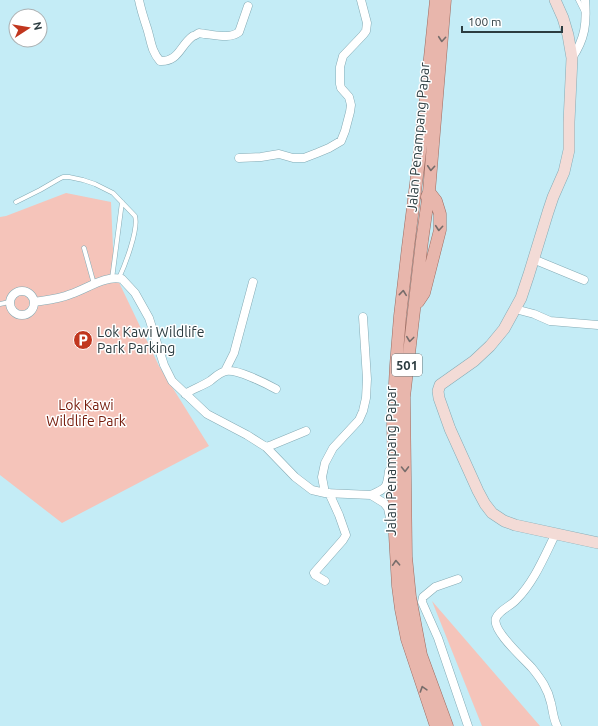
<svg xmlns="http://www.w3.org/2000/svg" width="598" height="726" font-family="Ubuntu,sans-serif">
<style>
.green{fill:#f5c4ba}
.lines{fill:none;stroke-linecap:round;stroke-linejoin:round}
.lane-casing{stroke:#85abb5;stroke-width:5}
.street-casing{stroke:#85abb5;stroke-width:9}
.secondary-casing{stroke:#85abb5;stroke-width:12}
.primary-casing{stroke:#9c6c62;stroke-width:13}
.lane{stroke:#fff;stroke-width:4}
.street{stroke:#fff;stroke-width:8}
.secondary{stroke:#f3dbd6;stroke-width:11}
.primary{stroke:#e8b6ac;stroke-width:12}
.oneway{stroke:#776d6b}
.labels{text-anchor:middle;stroke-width:3;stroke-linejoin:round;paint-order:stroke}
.shield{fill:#fff;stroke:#6b7679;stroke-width:1}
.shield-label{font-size:13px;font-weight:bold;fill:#2c3c40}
.street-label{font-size:14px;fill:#2c3c40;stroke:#fff}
.poi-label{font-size:14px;fill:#2c3c40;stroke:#fff;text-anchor:start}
.park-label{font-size:14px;fill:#751b0b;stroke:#fff}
</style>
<rect width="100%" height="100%" fill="#c4ecf6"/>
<path class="green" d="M66 193 111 202 114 272 159 366 209 446 62 523 0 475V217L6 216Z
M432 601 540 726H482Z"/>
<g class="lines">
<defs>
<path id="lane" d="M578 0 583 10
M16 202 40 190 59 179 63 177H69L83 180 95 184 113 193 135 216C139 229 125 265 119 278
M84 248 94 284
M112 279 122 202
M0 304 9 302"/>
<path id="street" d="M139 0C141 10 144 19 147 28 151 40 151 51 160 61 179 62 180 45 193 36 195 36 197 34 199 33 201 33 203 34 205 34 216 35 230 39 239 32L248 6
M572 58C585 39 587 23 585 0
M239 158 261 157 279 154 293 158H304L317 153 329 148 341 141 345 131 350 112 351 105 349 97 341 88 340 84V67L343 56 363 35 366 31 367 23 361 0
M533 259 584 280
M10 303a12 12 0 1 1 24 0a12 12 0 1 1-24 0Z
M34 302C47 300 59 299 71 294 87 289 105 275 122 279L135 293 149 318 164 365 172 381 207 414 247 435 266 447 295 477 312 490 325 493 371 495 384 503 388 508 391 523
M515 309 534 314 550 321 598 325
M225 371 234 353 253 282
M185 394C193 389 202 386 210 381 214 378 220 372 226 371 237 369 265 383 276 389
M266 447 272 445 306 431
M325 493 322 477 325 463 333 448 359 420 363 411 366 398 367 379 363 317
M371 495C387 488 387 488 389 471
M555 535C544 557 534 582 516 600 511 606 499 610 496 618 491 630 524 659 532 668 541 679 548 689 551 703 553 711 553 718 557 726
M458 579 435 587 423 597 422 602 438 638 468 726
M325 581 315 575 314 573 343 540 346 535 339 515 329 493"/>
<path id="secondary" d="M555 0 563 18 568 35 572 58 569 122V150L564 172 553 197 548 212 529 274 521 298 504 329 490 346 474 361 440 385 438 391 439 398 450 429 478 491 485 504 492 513 504 521 515 525 598 543"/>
<path id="primary" d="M436 0 421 144 408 247 400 316 396 365 393 420 395 535 398 586 401 609 407 639 436 726
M445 0 429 192 422 241 404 397 406 557 410 597 421 655 447 726
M418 302 424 293 440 230V214L436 201 429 192 427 197"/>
</defs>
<use href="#lane" class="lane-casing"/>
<use href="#street" class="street-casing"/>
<use href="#secondary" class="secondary-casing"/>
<use href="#primary" class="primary-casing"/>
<use href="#lane" class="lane"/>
<use href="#street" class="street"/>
<use href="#secondary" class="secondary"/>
<use href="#primary" class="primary"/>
</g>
<defs><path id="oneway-chevron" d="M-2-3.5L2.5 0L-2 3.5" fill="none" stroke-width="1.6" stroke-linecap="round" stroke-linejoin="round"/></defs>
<g class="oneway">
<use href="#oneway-chevron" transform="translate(442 39) rotate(95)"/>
<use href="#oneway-chevron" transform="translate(431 168) rotate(94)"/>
<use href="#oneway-chevron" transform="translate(439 228) rotate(95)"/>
<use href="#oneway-chevron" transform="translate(403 293) rotate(-84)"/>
<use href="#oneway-chevron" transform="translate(410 339) rotate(97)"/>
<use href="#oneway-chevron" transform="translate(405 469) rotate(89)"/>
<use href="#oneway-chevron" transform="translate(396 563) rotate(-93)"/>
<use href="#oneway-chevron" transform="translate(423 689) rotate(-108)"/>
</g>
<defs>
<symbol id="parking-disc" viewBox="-11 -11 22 22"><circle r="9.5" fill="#c1361e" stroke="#fff"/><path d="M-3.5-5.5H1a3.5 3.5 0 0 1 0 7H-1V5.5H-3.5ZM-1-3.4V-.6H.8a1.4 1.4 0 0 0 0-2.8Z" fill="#fff"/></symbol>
</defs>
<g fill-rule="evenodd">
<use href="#parking-disc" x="72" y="329" width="22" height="22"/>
</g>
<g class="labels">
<rect class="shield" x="392" y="354" width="30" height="22" rx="3"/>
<g class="shield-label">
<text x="407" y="370">501</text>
</g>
<g class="street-label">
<text transform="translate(418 137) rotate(-85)" y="5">Jalan Penampang Papar</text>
<text transform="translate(391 461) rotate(-90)" y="5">Jalan Penampang Papar</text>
</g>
<g class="poi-label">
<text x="97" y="337">Lok Kawi Wildlife<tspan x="97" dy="16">Park Parking</tspan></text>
</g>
<g class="park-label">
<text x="86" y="410">Lok Kawi<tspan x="86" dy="16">Wildlife Park</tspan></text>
</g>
</g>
<g transform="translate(28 28) rotate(78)"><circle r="19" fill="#ffffff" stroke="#abb1b3"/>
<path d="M0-3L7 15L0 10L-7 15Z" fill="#c1361e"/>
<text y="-6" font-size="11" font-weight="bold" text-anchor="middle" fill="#2c3c40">N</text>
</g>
<path d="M462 26v6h100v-6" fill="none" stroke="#2c3c40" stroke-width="2"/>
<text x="468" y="26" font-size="12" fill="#2c3c40" stroke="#ffffff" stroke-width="3" paint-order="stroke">100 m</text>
</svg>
